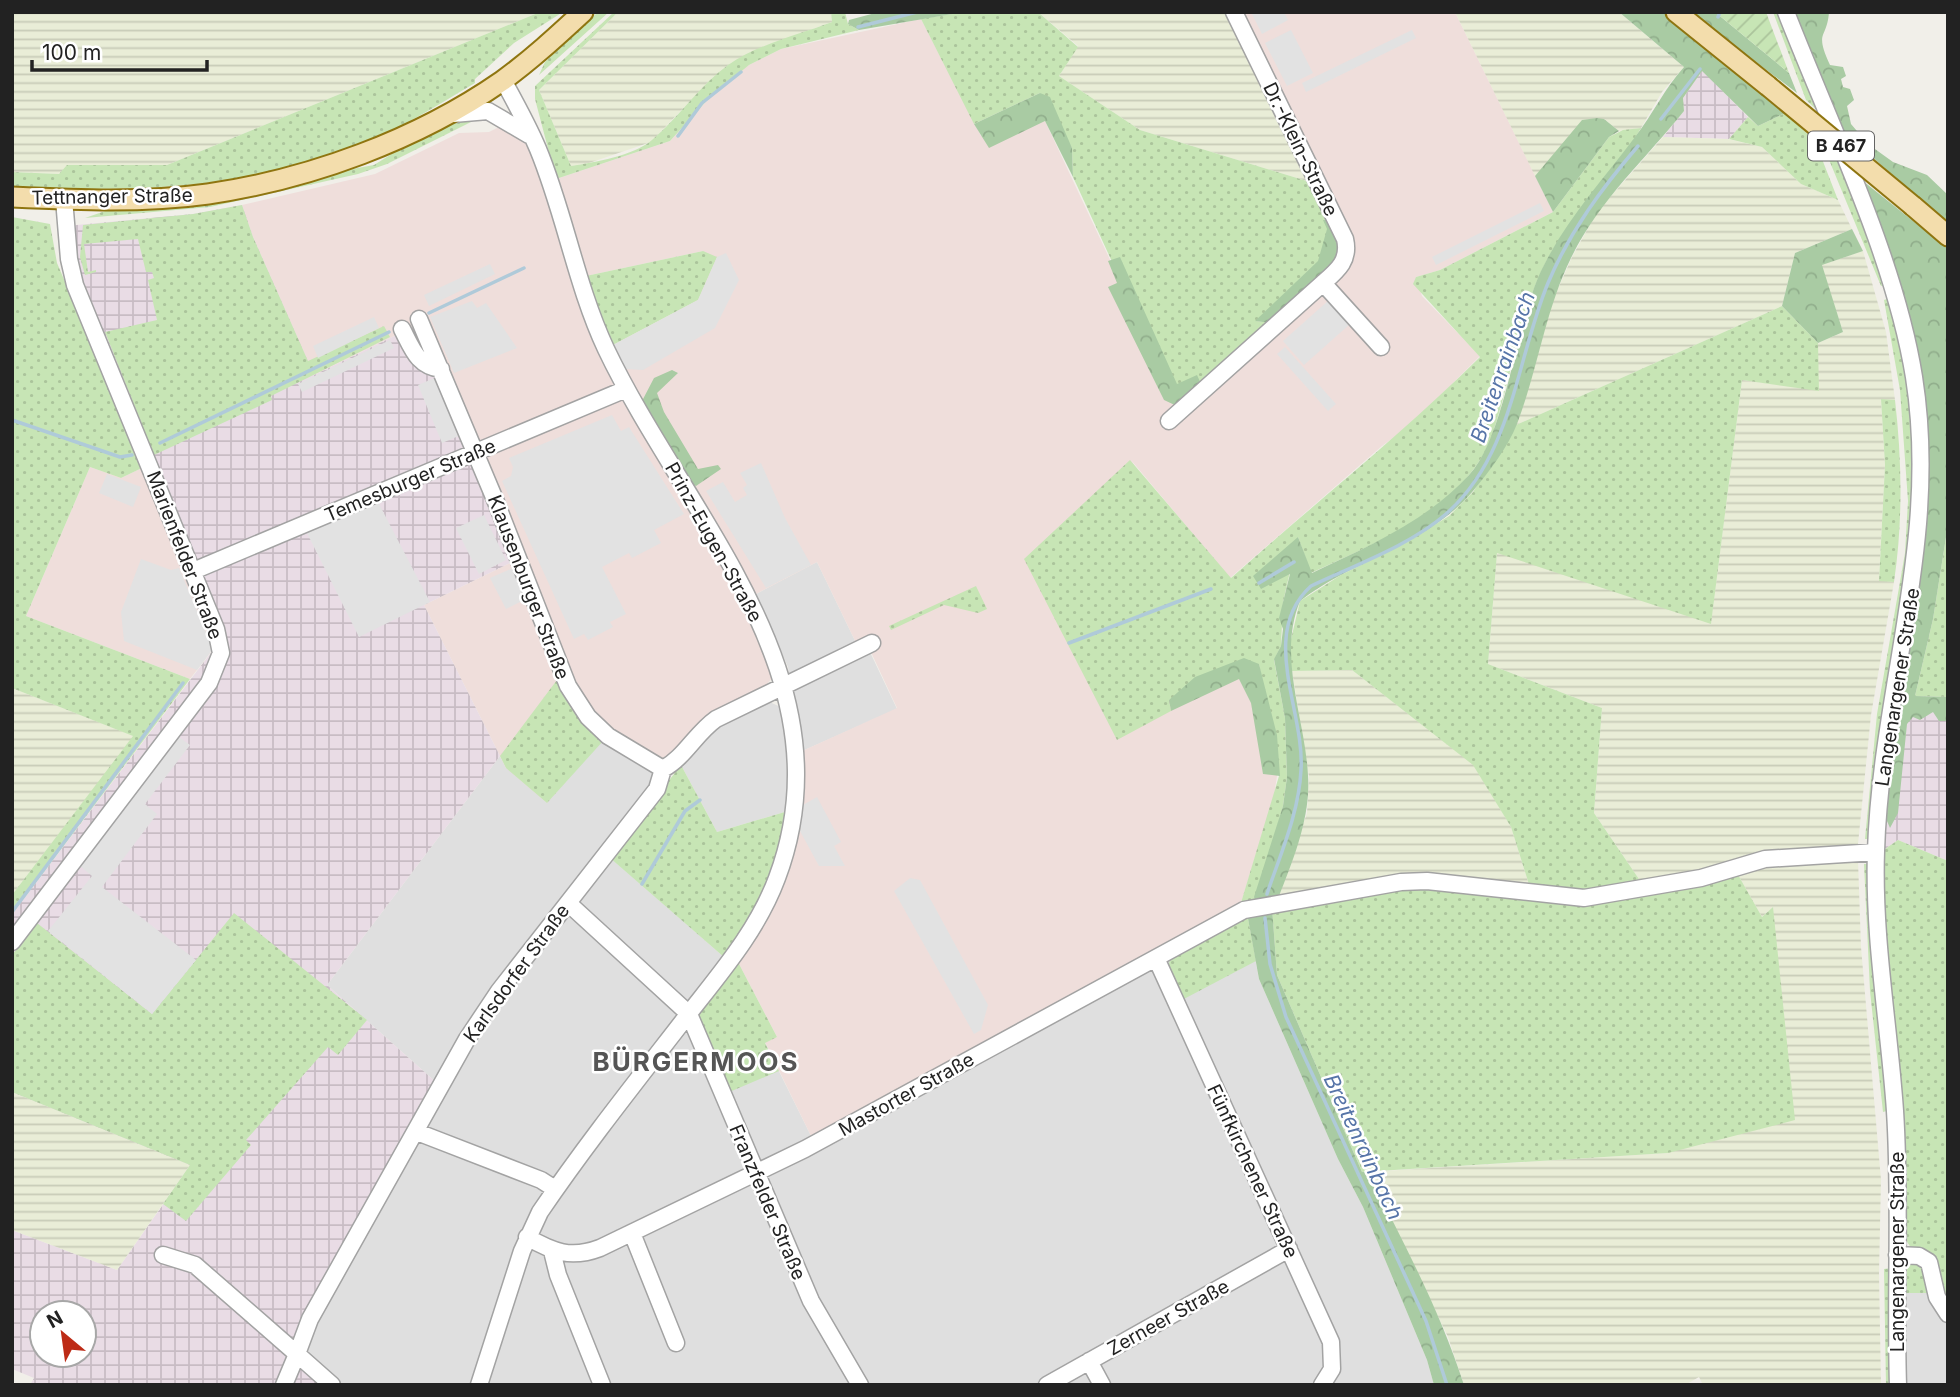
<svg xmlns="http://www.w3.org/2000/svg" width="1960" height="1397" font-family="Inter,sans-serif">
<style>
.residential{fill:#dfdfdf}
.commercial{fill:#efdedb}
.industrial{fill:url(#industrial-grid);fill-rule:evenodd}
.farmland{fill:url(#farmland-rules)}
.grass{fill:url(#grass-dots)}
.forest{fill:url(#forest-crowns)}
.garden{fill:url(#garden-furrows)}
.parking{fill:#e2e2e2}
.lines{fill:none;stroke-linecap:round;stroke-linejoin:round}
.stream{stroke:#afcad9;stroke-width:3.5}
.minor-casing{stroke:#a3a3a3;stroke-width:19}
.major-casing{stroke:#8f7510;stroke-width:23}
.minor{stroke:#fff;stroke-width:16}
.major{stroke:#f3ddac;stroke-width:19}
.major-bridge-casing{stroke:#8f7510;stroke-width:23;stroke-linecap:butt}
.major-bridge{stroke:#f3ddac;stroke-width:19}
.labels{text-anchor:middle;stroke-width:5;stroke-linejoin:round;paint-order:stroke}
.shield{fill:#fff;stroke:#646464;stroke-width:2}
.shield-label{font-size:18px;font-weight:bold;fill:#222}
.street-label{font-size:19px;fill:#222;stroke:#fff}
.water-label{font-size:21px;font-style:italic;fill:#5775a8;stroke:#fff}
.district-label{font-size:26px;font-weight:bold;letter-spacing:2px;fill:#555;stroke:#fff}
</style>
<defs>
<pattern id="industrial-grid" width="8" height="8" patternUnits="userSpaceOnUse" patternTransform="scale(1.75)"><rect width="8" height="8" fill="#e9dce5"/><path d="M0 4h8M4 0v8" fill="none" stroke="#c8bcc4"/></pattern>
<pattern id="farmland-rules" width="6" height="5" patternUnits="userSpaceOnUse" patternTransform="scale(1.75)"><rect width="6" height="5" fill="#e9edd7"/><path d="M0 2.5h6" fill="none" stroke="#c8cbb8"/></pattern>
<pattern id="grass-dots" width="8" height="8" patternUnits="userSpaceOnUse" patternTransform="scale(1.75)"><rect width="8" height="8" fill="#c7e5b5"/><path d="M2 2h.1M6 6h.1" fill="none" stroke="#abc49b" stroke-width="1.8" stroke-linecap="round"/></pattern>
<pattern id="forest-crowns" width="20" height="18" patternUnits="userSpaceOnUse" patternTransform="scale(1.75)"><rect width="20" height="18" fill="#a9cba3"/><path d="M2 6a3 3 0 1 1 6 0M12 15a3 3 0 1 1 6 0" fill="none" stroke="#91ae8c"/></pattern>
<pattern id="garden-furrows" width="10" height="10" patternUnits="userSpaceOnUse" patternTransform="scale(1.75)"><rect width="10" height="10" fill="#c7e5b5"/><path d="M-1 1l2-2M0 10L10 0M9 11l2-2" fill="none" stroke="#abc49b"/></pattern>
</defs>
<rect width="100%" height="100%" fill="#f1efe9"/>
<path class="residential" d="M817 562 859 649 869 650 897 709 800 752 788 667 756 594Z
M763 699 785 709 788 811 717 832 681 765 700 735Z
M604 740 654 772 659 782 605 853 725 958 552 1181 472 1385H331L302 1360 311 1320 438 1084 327 985 500 756 506 768Z
M1249 926 1259 979 1338 1159 1363 1207 1427 1360 1434 1385H486L524 1267 558 1192 693 1016 765 1043 813 1140 1142 969Z
M1904 1293H1933L1948 1318V1385H1904Z"/>
<path class="commercial" d="M1240 12H1455L1553 212 1440 270 1416 277 1422 296 1480 356 1412 424 1382 446 1230 578 1131 460 1259 664 1278 769 1274 796 1240 906 813 1140 765 1042 777 1037 737 960 762 925 800 752 897 708 870 650 859 649 817 562 756 594 642 401 613 345 698 300 703 251 586 276 556 179 670 141 711 96 747 66 781 49 921 19 981 136 1045 121 1179 407 1161 422 1166 428 1347 266Z
M517 118 544 180 582 304 737 583 773 677 760 692 671 756 657 759 611 730 547 803 506 768 424 605 512 562 417 325 314 375 253 237 242 205 375 174 459 133 489 132Z
M90 467 121 478 144 467 212 634 213 649 190 679 26 616Z"/>
<path class="industrial" d="M1702 70 1748 117 1729 139 1663 137 1684 111 1683 98Z
M242 205 253 237 314 375 417 325 512 562 424 605 500 756 327 985 438 1084 297 1352 328 1385H30L34 1378 12 1369V1230L117 1270 190 1166 12 1092V914L216 646 92 328 66 226 193 214ZM42 1313H84V1355H42Z
M1900 696 1948 697V861L1898 840 1882 851Z"/>
<path class="farmland" d="M12 12H540L167 165H68L59 174 12 172Z
M618 12H831L832 22 763 47 731 63 711 79 651 142 589 163 571 166 539 90Z
M1038 12H1227L1310 182 1140 130 1059 76 1078 46Z
M1455 12H1619L1684 67 1662 92 1641 128 1619 131 1604 119 1551 159 1535 176Z
M1663 137 1728 139 1762 147 1801 184 1838 200 1852 229 1795 253 1782 306 1516 425 1549 309 1572 257 1597 212Z
M1863 251 1886 332 1895 400H1881L1885 465 1879 580 1894 582 1871 715 1858 844 1854 850 1858 860 1861 947 1881 1180 1879 1274 1881 1385H1703L1699 1377 1685 1385H1464L1448 1337 1368 1172 1668 1153 1773 907 1762 917 1733 866 1643 885 1594 813 1602 708 1488 664 1497 552 1711 623 1742 380 1818 390V343L1843 332 1821 265Z
M1352 670 1474 765 1511 827 1531 891 1278 899 1307 813 1309 777 1292 671Z
M12 688 134 736 12 895Z
M12 1092 190 1165 117 1270 12 1230Z"/>
<path class="grass" d="M540 12H563L514 43 475 79V83C431 109 387 137 338 154 233 190 123 192 12 187V172L59 174 67 165H167Z
M598 12H609L539 75 545 62Z
M614 12H618L539 90 571 166C595 162 633 156 652 140 679 117 699 86 728 65 758 44 798 35 832 22L831 12H845L848 24 859 30 781 49 749 65 711 96 670 141 556 179 535 99V86Z
M964 12H1038L1078 47 1059 76 1140 130 1310 182 1330 220 1319 261 1256 321 1271 323 1179 407 1073 177 1072 148 1040 93 974 124 921 19Z
M1773 12H1779L1817 110 1806 100Z
M1785 113 1815 141 1838 200 1801 184 1762 147 1729 139 1748 117 1758 126Z
M483 116 387 164 358 174 210 207 85 218 108 210 185 207 235 199 308 177 374 165 411 142 463 119Z
M1641 128C1611 179 1566 218 1541 272 1517 324 1511 381 1492 435 1467 507 1376 543 1311 573L1298 537 1283 602 1281 646 1274 660 1285 718 1287 777 1283 806 1256 902 1240 906 1279 776 1259 664 1169 700 1171 711 1117 740 1024 559 1130 460 1231 578C1314 504 1401 435 1480 357L1413 284 1416 277 1440 270 1553 212 1609 137 1623 130Z
M1825 150 1837 159 1885 285 1881 286Z
M242 205 253 237 308 361 384 326 390 337 271 396 272 400 154 455 105 332 157 320 148 280 154 278 152 272H146L138 239 84 244 88 272 96 270V272L85 275 80 257 83 225 193 214Z
M12 217 50 224 57 263 144 467 121 478 90 467 26 616 190 679 12 914V895L133 736 12 688Z
M703 251 717 257 698 300 613 345 586 276Z
M1887 299 1904 354 1913 416 1911 551 1870 839H1865L1877 714 1905 553 1908 501 1900 390 1884 300Z
M1782 306 1818 343 1819 391 1742 380 1711 624 1497 553 1488 664 1602 708 1594 813 1643 885 1587 893 1531 891 1511 827 1473 765 1352 670 1292 671 1288 652 1300 601 1341 575 1410 540 1449 516 1473 492 1516 425Z
M1881 399 1895 400C1902 461 1903 521 1894 582L1879 581 1885 465Z
M1948 400V697L1915 696 1933 619 1947 531Z
M976 586 987 609 978 613 944 605 891 630 889 626Z
M557 680 571 704 604 740 547 803 506 768 500 756Z
M681 765 717 832 788 811 780 848 760 903 725 958 609 857Z
M1898 840 1948 861V1306L1904 1237 1882 886V851Z
M1864 864H1870L1890 1110 1883 1112 1870 991Z
M1737 873 1762 917 1773 907 1795 1120 1668 1153 1362 1172 1277 975 1272 907 1403 887 1529 898Z
M234 913 367 1020 338 1055 328 1047 246 1140 251 1145 186 1221 163 1204 190 1165 12 1092V955L37 923 152 1014Z
M1247 913 1256 961 1182 1000 1168 969 1171 954Z
M738 962 777 1037 765 1043 779 1071 727 1093 697 1015Z
M1907 1262 1926 1264 1933 1293H1904V1266Z
M1891 1268 1892 1385H1886L1884 1269Z"/>
<path class="forest" d="M879 12H964L859 30 848 24 849 20Z
M1619 12H1663L1785 113 1758 126 1702 71 1683 98 1684 111C1645 160 1599 200 1571 258 1545 311 1538 369 1517 424 1508 447 1489 472 1473 491 1428 545 1354 559 1300 601 1277 657 1305 717 1308 775 1311 818 1293 860 1278 899L1256 902 1254 897 1283 806 1287 777 1285 718 1274 659 1281 646 1283 629 1279 618 1290 574 1261 589 1253 576 1298 537 1312 573C1367 547 1427 521 1469 475 1506 435 1515 326 1541 271 1565 221 1602 181 1635 137 1653 114 1664 89 1684 67Z
M1690 12H1715L1789 73 1797 93Z
M1792 12H1829C1827 40 1814 30 1830 65L1843 67 1846 76 1841 79 1843 87 1850 89 1854 100 1847 106 1851 124 1868 144 1893 162 1927 175 1948 195V224L1836 125Z
M1040 93 1050 97 1072 148 1073 177 1045 121 989 148 974 124Z
M1597 118 1604 119 1619 131 1609 137 1553 212 1535 176 1582 120Z
M1858 177 1948 249 1947 531 1933 619 1915 696 1948 697V721H1939L1933 712 1920 720 1913 717 1907 724 1898 813 1890 828 1884 814 1923 558 1928 457 1925 409Z
M1323 220H1330L1338 239V259L1271 323 1255 321 1318 261 1327 229Z
M1852 229 1863 251 1822 265 1843 332 1818 343 1782 306 1795 253Z
M1120 257 1177 384 1197 375 1202 386 1179 407 1164 400 1108 287 1117 283 1108 261Z
M672 370 678 373 657 393 664 412 698 469 718 465 721 469 696 486 690 483 642 401 654 378Z
M1244 658 1259 664 1277 735 1280 776 1263 774 1251 703 1239 679 1171 711 1169 700 1195 677Z
M1272 907 1277 975 1362 1172H1368C1403 1242 1440 1310 1464 1385H1434L1427 1360 1363 1207 1338 1159 1259 979 1247 913Z"/>
<path class="garden" d="M1715 12H1766L1789 73Z"/>
<path class="parking" d="M1251 12H1284L1288 20 1262 34Z
M1291 30 1313 73 1287 86 1265 43Z
M1412 30 1416 38 1306 92 1302 83Z
M1540 203 1544 211 1436 265 1432 257Z
M726 253 739 280 715 328 643 370 626 369 613 345 698 300 717 257Z
M490 264 495 274 429 306 424 295Z
M1329 300 1350 324 1304 365 1283 341Z
M472 301 477 308 486 303 517 348 454 373 430 317Z
M374 317 379 328 318 358 313 346Z
M390 340 394 348 302 392 298 384Z
M1285 347 1336 404 1328 411 1277 354Z
M437 377 461 435 442 443 418 385Z
M612 415 621 431 629 427 684 514 654 530 661 543 632 558 629 553 602 567 626 614 610 622 613 627 588 640 584 634 574 639 502 481 511 476 513 467 509 458Z
M761 463 785 518 811 565 766 588 706 491 723 482 735 502 747 495 743 488 747 485 740 473Z
M107 474 141 487 133 507 99 493Z
M377 500 430 602 359 637 306 531Z
M484 515 506 560 479 574 456 528Z
M141 559 171 570 179 568 213 649 197 670 124 641 121 612Z
M513 568 526 599 506 609 490 578Z
M176 735 190 745 145 804 157 814 102 887 196 960 152 1014 48 931 92 876 79 865Z
M817 797 841 842 834 846 845 866H819L800 831 803 805Z
M910 878 920 880 988 1005 981 1030 974 1034 894 891Z"/>
<g class="lines">
<path class="stream" d="M1718 17 1720 12
M858 27 917 12
M1661 119 1700 69
M678 136 702 103 741 72
M429 313 524 268
M12 420 120 457 132 455
M160 443 389 332
M1259 583 1294 562
M1069 643 1211 589
M642 884 685 811 700 800
M1267 894C1280 855 1299 813 1301 770 1305 711 1258 634 1311 586 1355 565 1409 546 1446 514 1513 455 1516 360 1548 283 1570 231 1602 188 1638 146
M12 912 183 683
M1265 918 1270 964 1286 1017 1426 1321 1447 1385"/>
<defs>
<path id="minor" d="M1786 12C1830 125 1895 258 1914 377 1940 541 1881 689 1876 851 1873 938 1889 1024 1895 1111 1901 1202 1895 1293 1898 1385
M453 114 488 111 529 135
M1323 283 1381 347
M419 319 496 502 568 686 588 717 608 736 663 769
M402 329C412 348 417 366 441 369
M1169 421 1323 283C1338 270 1350 260 1345 239L1234 12
M193 571 626 389
M663 769C684 758 696 733 716 719L872 643
M568 903 689 1014 811 1301 860 1385
M12 942 209 683 221 653 216 629 75 285 69 259 64 199
M1156 958 1331 1342 1332 1369 1322 1385
M417 1132 541 1180 555 1189
M632 1233 676 1343
M527 1237C553 1252 571 1259 600 1248L805 1149 1244 910 1401 882 1427 881 1584 898 1701 878 1765 859 1876 852
M552 1251 558 1275 602 1385
M163 1255 195 1265 297 1354 284 1385
M1897 1255 1919 1256 1929 1262 1937 1297 1948 1314
M1089 1361 1102 1385
M332 1385 297 1354 310 1319 467 1039 499 991 657 789 663 769
M479 1385 522 1251 540 1212C587 1143 639 1078 690 1012 723 970 758 929 777 878 852 677 686 517 606 349 576 285 565 214 538 149 528 125 515 102 503 80
M1047 1385 1289 1249"/>
<path id="major" d="M1676 12 1768 86
M12 197C77 200 143 203 208 194 310 179 417 140 502 81 531 60 557 36 583 12
M1913 206 1948 236"/>
</defs>
<use href="#minor" class="minor-casing"/>
<use href="#major" class="major-casing"/>
<use href="#minor" class="minor"/>
<use href="#major" class="major"/>
<defs>
<path id="major-bridge" d="M1768 86 1913 206"/>
</defs>
<use href="#major-bridge" class="major-bridge-casing"/>
<use href="#major-bridge" class="major-bridge"/>
</g>
<g class="labels">
<rect class="shield" x="1808" y="131.5" width="66" height="29" rx="5"/>
<g class="shield-label">
<text x="1841" y="152">B 467</text>
</g>
<g class="street-label">
<text transform="translate(1301 149) rotate(64)" y="7">Dr.-Klein-Straße</text>
<text transform="translate(112 196) rotate(-1)" y="7">Tettnanger Straße</text>
<text transform="translate(410 480) rotate(-23)" y="7">Temesburger Straße</text>
<text transform="translate(714 542) rotate(61)" y="7">Prinz-Eugen-Straße</text>
<text transform="translate(185 555) rotate(69)" y="7">Marienfelder Straße</text>
<text transform="translate(529 587) rotate(69)" y="7">Klausenburger Straße</text>
<text transform="translate(1897 687) rotate(-81)" y="7">Langenargener Straße</text>
<text transform="translate(516 973) rotate(-54)" y="7">Karlsdorfer Straße</text>
<text transform="translate(906 1094) rotate(-29)" y="7">Mastorter Straße</text>
<text transform="translate(1253 1171) rotate(65)" y="7">Fünfkirchener Straße</text>
<text transform="translate(768 1202) rotate(67)" y="7">Franzfelder Straße</text>
<text transform="translate(1897 1252) rotate(-90)" y="7">Langenargener Straße</text>
<text transform="translate(1168 1317) rotate(-29)" y="7">Zerneer Straße</text>
</g>
<g class="water-label">
<text transform="translate(1503 367) rotate(-71)" y="7">Breitenrainbach</text>
<text transform="translate(1363 1147) rotate(65)" y="7">Breitenrainbach</text>
</g>
<g class="district-label">
<text x="696" y="1071">BÜRGERMOOS</text>
</g>
</g>
<rect width="1960" height="1397" fill="none" stroke="#222222" stroke-width="28"/>
<g transform="translate(63 1334) rotate(331)"><circle r="33" fill="#ffffff" stroke="#a7a7a7" stroke-width="2"/>
<path d="M0-5L12 26L0 18L-12 26Z" fill="#bd2b16"/>
<text y="-10" font-size="19" font-weight="bold" text-anchor="middle" fill="#222222">N</text>
</g>
<path d="M32 60v10h175v-10" fill="none" stroke="#222222" stroke-width="3.5"/>
<text x="42" y="60" font-size="21" fill="#222222" stroke="#ffffff" stroke-width="5" paint-order="stroke">100 m</text>
</svg>
